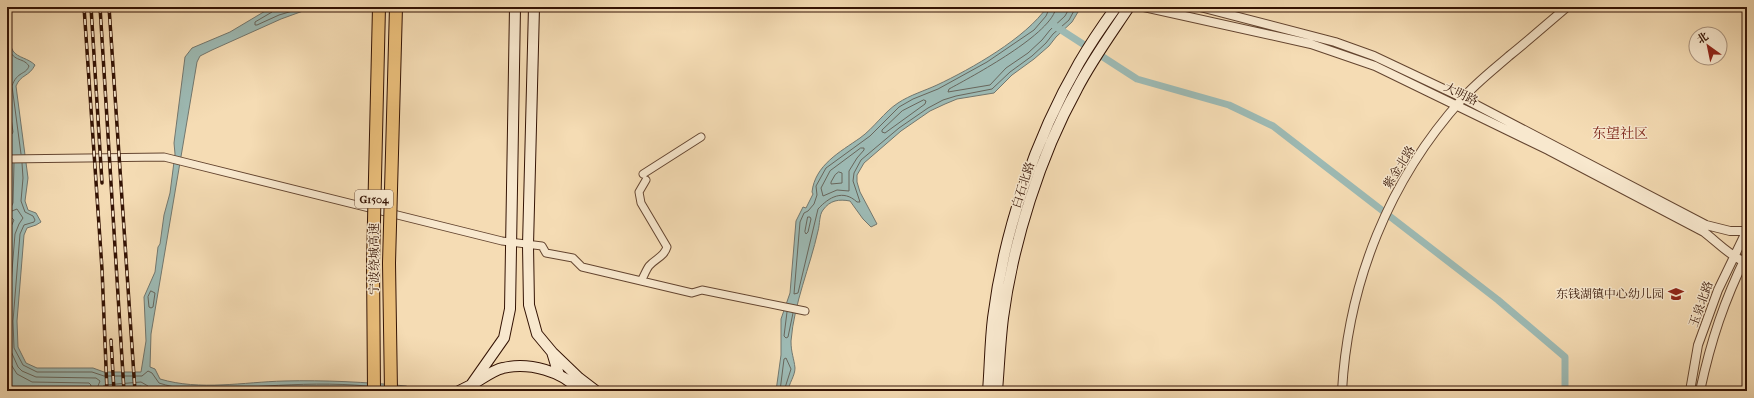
<svg xmlns="http://www.w3.org/2000/svg" width="1754" height="398" font-family="'IM FELL French Canon','Noto Serif SC',serif">
<style>
.water{fill:#9dbab4;stroke:#73776e}
.lines{fill:none;stroke-linecap:round;stroke-linejoin:round}
.shore{stroke:#68665c;stroke-width:1}
.canal{stroke:#9dbab4;stroke-width:7}
.minor-casing{stroke:#644530;stroke-width:9}
.tertiary-casing{stroke:#644530;stroke-width:10}
.secondary-casing{stroke:#341304;stroke-width:12}
.minor{stroke:#f8e8ce;stroke-width:7}
.tertiary{stroke:#f8e8ce;stroke-width:8}
.secondary{stroke:#f8e8ce;stroke-width:10}
.rail-casing{stroke:#341304;stroke-width:3.5}
.rail{stroke:#f8e8ce;stroke-width:2;stroke-dasharray:6;stroke-linecap:butt}
.motorway-bridge-casing{stroke:#341304;stroke-width:14;stroke-linecap:butt}
.motorway-bridge{stroke:#eabe7a;stroke-width:12}
.labels{text-anchor:middle;stroke-width:3;stroke-linejoin:round;paint-order:stroke}
.shield{fill:#f8e8ce;stroke:#6f5341;stroke-width:1}
.shield-label{font-size:11px;font-weight:bold;fill:#341304}
.street-label{font-size:12px;fill:#341304;stroke:#f8e8ce}
.poi-label{font-size:12px;fill:#341304;stroke:#f8e8ce;text-anchor:end}
.quarter-label{font-size:14px;fill:#7a1f14;stroke:#f8e8ce}
</style>
<rect width="100%" height="100%" fill="#f5dcb4"/>
<filter id="stains"><feTurbulence type="fractalNoise" baseFrequency=".005" numOctaves="4"/><feColorMatrix values="0 0 0 0 .2 0 0 0 0 .09 0 0 0 0 .02 0 0 0 .5 -.17"/></filter>
<radialGradient id="worn" r=".72"><stop offset=".6" stop-color="#630" stop-opacity="0"/><stop offset="1" stop-color="#630" stop-opacity=".3"/></radialGradient>
<path class="water" d="M7 7C12 19 5 39 13 51 18 58 28 58 35 65 29 77 21 74 16 86L28 178 25 201 28 210 36 213 41 222 36 225 27 228 24 235 17 321 18 347 26 363 37 368H93L104 372H141L146 341 144 297 155 272 158 247 160 244 164 215 170 193 175 154 174 143 185 57 192 48 230 32 272 7H314L281 19 212 50 200 56 197 62 151 334 150 367 155 369 160 379C200 391 244 382 284 381 325 380 365 382 406 386L411 388 413 391H148L141 386 105 389 103 391H7C7 341 6 291 7 241 8 205 14 169 7 134Z
M1047 7H1081L1072 22 1056 37 1049 46 1034 59 1012 75 994 93 957 99 945 104 930 111 901 131 864 163 857 175V182L860 192 877 224 871 227 863 219 850 201C839 199 830 200 823 210 819 215 820 224 818 231 810 267 794 303 791 341 791 353 794 358 795 368 795 376 789 383 788 391H776L781 355V319L790 293 796 221 803 207 806 208 813 194 812 192C815 165 840 152 860 138 874 128 884 112 898 103 910 95 924 91 937 85 971 69 1026 38 1047 7Z"/>
<g class="lines">
<path class="shore" d="M274 7 272 12 255 22V25H257L279 15 306 7
M1050 7 1046 16 1034 30 987 62 938 89 913 99 899 107 870 136 826 168 816 186 817 195 814 204 808 211 804 213 800 222 794 294 798 293 818 209C829 197 843 189 857 202H860L853 181 854 173 861 160 899 128 928 108 943 100 956 96 992 89 1010 72 1032 56 1046 43 1053 34 1069 20 1076 7
M1056 7C1054 33 971 77 949 89L948 92 990 85 1006 68 1028 53 1042 40 1050 30 1065 16 1070 7
M7 44C13 64 22 56 29 66 26 75 17 71 12 86L21 154
M7 90 13 132 12 134H7
M924 100 926 101 925 104 885 133 882 132V130L902 111Z
M861 148H864V150L857 158 849 171V191L837 190 823 196 821 188 830 171Z
M22 163 23 178 21 201 25 212 33 216 35 220 34 222 24 225 20 234 13 321 14 348 23 365 37 372H92L104 376H142L148 371 152 373 159 383C192 394 231 388 266 386 299 384 334 383 367 386
M839 172 842 173V183L831 184V182L835 175Z
M7 208 11 207 13 203 14 163
M7 213 17 209 23 218 19 224 15 234 8 321 10 349 18 367 22 371 36 377 96 378 100 381 96 391
M808 217H810L811 219 808 232 806 234 805 232Z
M7 219 12 218 14 220 9 231 7 254
M151 291 155 293 153 307 151 308 149 307 148 297Z
M787 312 784 336 786 338 788 337 793 313
M7 358 17 374 32 382 89 383 91 385 90 391
M101 391 102 387 105 385 141 382 148 386 150 391
M265 391H365
M780 391 784 359 786 358 791 369 784 391"/>
<path class="canal" d="M1055 26 1137 79 1229 105 1273 126 1498 300 1565 357V391"/>
<defs>
<path id="minor" d="M7 159 164 157 502 241 542 246 546 253 573 258 582 267 692 293 702 290 805 311
M643 174 701 137
M641 281C644 276 646 270 649 266 656 258 664 257 667 247L641 203 639 192 646 180"/>
<path id="tertiary" d="M1144 7 1311 44 1375 66 1548 150 1704 232C1717 242 1729 255 1743 261
M1200 7 1335 42 1374 56 1463 98 1706 225 1730 231H1747
M1342 391C1348 283 1389 180 1462 99 1476 83 1493 70 1509 56 1529 40 1548 23 1567 7
M1690 391 1698 345 1718 290 1747 230
M1700 391C1711 340 1724 301 1747 254"/>
<path id="secondary" d="M534 7 528 245 529 305 537 334 552 352 559 375
M553 353 579 378 596 391
M473 384C482 379 493 370 503 368 529 362 563 371 580 391
M459 391 471 385 504 338 510 309 515 7
M988 391C990 367 990 342 993 318 1004 231 1035 139 1079 63 1090 44 1103 25 1116 7
M997 391C999 367 1000 342 1003 318 1013 242 1040 156 1077 89 1092 60 1111 34 1129 7"/>
</defs>
<use href="#minor" class="minor-casing"/>
<use href="#tertiary" class="tertiary-casing"/>
<use href="#secondary" class="secondary-casing"/>
<use href="#minor" class="minor"/>
<use href="#tertiary" class="tertiary"/>
<use href="#secondary" class="secondary"/>
<defs>
<path id="rail" d="M84 7 102 269 107 391
M91 7 102 183
M100 7 124 391
M109 7 135 391
M111 340 114 391"/>
</defs>
<use href="#rail" class="rail-casing"/>
<use href="#rail" class="rail"/>
<defs>
<path id="motorway-bridge" d="M374 391 373 263 379 7
M391 391 389 263 396 7"/>
</defs>
<use href="#motorway-bridge" class="motorway-bridge-casing"/>
<use href="#motorway-bridge" class="motorway-bridge"/>
</g>
<defs>
<symbol id="school-bare" viewBox="-9 -9 18 18"><path d="M0-5L7-2L0 1L-7-2ZM-4 1L0 2.5L4 1V4Q0 6-4 4Z" fill="#8f2418" stroke="#f8e8ce" stroke-width="2.5" paint-order="stroke"/></symbol>
</defs>
<g fill-rule="evenodd">
<use href="#school-bare" x="1665" y="283" width="22" height="22"/>
</g>
<g class="labels">
<rect class="shield" x="355" y="190" width="38" height="18" rx="3"/>
<g class="shield-label">
<text x="374" y="203">G1504</text>
</g>
<g class="street-label">
<text transform="translate(1461 94) rotate(26)" y="4">大明路</text>
<text transform="translate(1399 167) rotate(-58)" y="4">紫金北路</text>
<text transform="translate(1023 185) rotate(-72)" y="4">白石北路</text>
<text transform="translate(374 259) rotate(-90)" y="4">宁波绕城高速</text>
<text transform="translate(1701 304) rotate(-70)" y="4">玉泉北路</text>
</g>
<g class="poi-label">
<text x="1664" y="298">东钱湖镇中心幼儿园</text>
</g>
<g class="quarter-label">
<text x="1620" y="138">东望社区</text>
</g>
</g>
<rect width="1754" height="398" fill="none" stroke="#f5dcb4" stroke-width="24"/>
<rect x="8" y="8" width="1738" height="382" fill="none" stroke="#341304" stroke-width="2"/>
<rect x="12" y="12" width="1730" height="374" fill="none" stroke="#341304"/>
<g transform="translate(1708 46) rotate(327)"><circle r="19" fill="#f8e8ce" stroke="#aa937d"/>
<path d="M0-3L7 15L0 10L-7 15Z" fill="#8f2418"/>
<text y="-6" font-size="11" font-weight="bold" text-anchor="middle" fill="#341304">北</text>
</g>
<rect width="100%" height="100%" filter="url(#stains)"/>
<rect width="100%" height="100%" fill="url(#worn)"/>
</svg>
